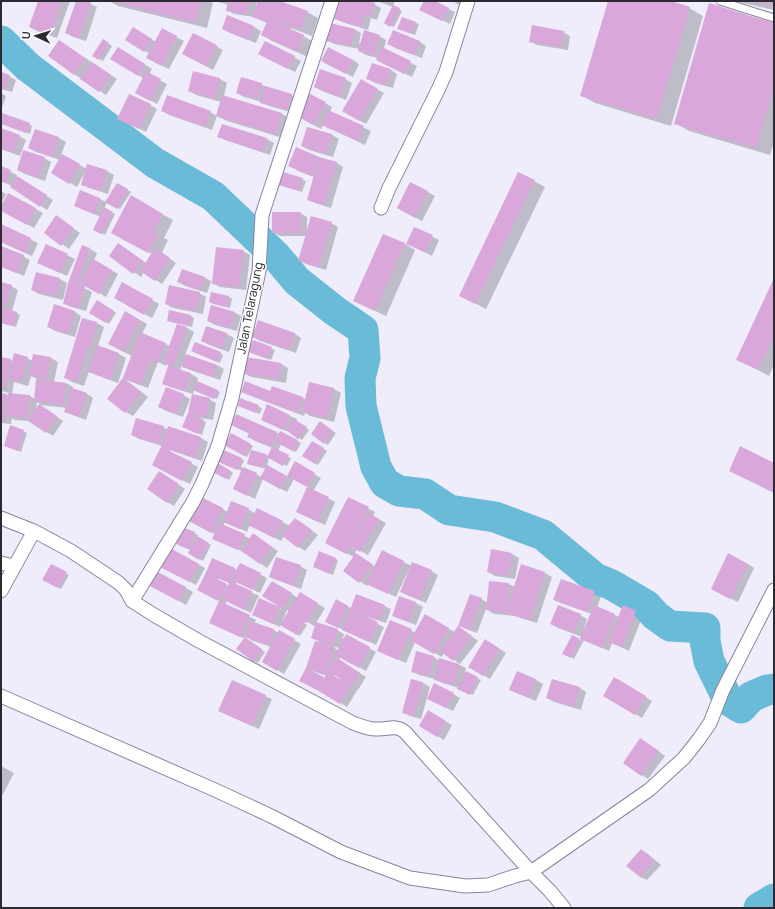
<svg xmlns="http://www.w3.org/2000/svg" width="775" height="909" font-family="Manrope,sans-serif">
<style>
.shadow{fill:#0003;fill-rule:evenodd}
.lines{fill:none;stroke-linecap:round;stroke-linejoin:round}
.river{stroke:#6abbd7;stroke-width:31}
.building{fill:#d9a7d9;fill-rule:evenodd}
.service-casing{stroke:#88849c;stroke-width:9}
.minor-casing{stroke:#88849c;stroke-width:15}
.service{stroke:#fff;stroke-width:7}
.minor{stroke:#fff;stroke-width:13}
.labels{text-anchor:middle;stroke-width:3;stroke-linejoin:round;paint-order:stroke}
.street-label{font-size:12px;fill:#2b2a33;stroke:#fff}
</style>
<rect width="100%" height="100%" fill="#efecfc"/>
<path class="shadow" d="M39 1H70L57 38 37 31 30 27Z
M77 1H85L97 7 86 41 73 37 66 33Z
M109 1H209L213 3 207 28 118 6Z
M215 1H257L256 7H257L259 1H276L307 12 318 18 312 36 291 28 290 29 314 42 308 57 272 41 262 35 267 23 254 17 234 14 227 10 228 5Z
M340 1H365L374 4 381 8 377 20 371 18 368 30 342 22 335 18Z
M377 1H395L393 6 402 11 394 27 385 23 393 7Z
M425 1H432L455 12 450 24 427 13Z
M456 1H468L466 8 455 3Z
M609 1H667L689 8 703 16 671 126 595 103 581 95Z
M734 1H774V10Z
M228 16 254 27 261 31 256 43 230 33 223 29Z
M416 23 419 24 415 35 402 30Z
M774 24V142L770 155 689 131 675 123Z
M133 28 156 42 162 30 184 41 169 69 154 62 150 54 126 40Z
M354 29 361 33 359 43 361 44 379 36 386 40 384 49 417 66 412 77 384 64 378 58 366 55 359 51V49L334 44 328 40Z
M563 32 570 36 568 50 537 45 530 41Z
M103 40 112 46 103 61 94 55Z
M60 41 117 79 106 95 74 74Z
M420 42 426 46 422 58 395 48 388 44Z
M216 46 223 50 213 70 190 58Z
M125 52 152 69 149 74 167 84 157 104 143 96V78L112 59Z
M294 57 301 61 295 72 266 58Z
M353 60 359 64 353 77 329 65Z
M391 70 397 74 393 88 375 83 368 79Z
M1 73 9 76 16 80 12 92 1 89Z
M194 73 220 79 227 83 224 96 282 114 292 120 286 139 227 121 217 116 212 130 169 115 162 111 210 112 217 116 221 102 196 95 189 91Z
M345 79 352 83 346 100 322 91 315 87Z
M361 80 384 93 366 124 343 111Z
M261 84 268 88 291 95 298 99 294 113 269 106 262 102 244 97 237 93Z
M1 93 6 96 1 111Z
M325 103 332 107 330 112 371 131 365 145 323 125 321 129 304 120Z
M150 105 157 109 146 132 126 122Z
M1 119 29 124 32 126 30 134 3 124 1 123Z
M308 128 332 135 339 139 333 157 309 150 302 146Z
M1 129 19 136 26 140 20 156 1 149Z
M36 130 59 138 66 142 61 155 87 169 107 171 114 175 108 194 89 188 82 184 85 172 77 187 53 173 60 160 36 152 29 148Z
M219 136 267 139 274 143 270 155 225 140Z
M297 148 319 158 337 163 343 167 331 208 315 203 308 199 314 177 296 170Z
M44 158 51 162 45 181 25 174 18 170Z
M1 167 17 175 16 177 53 200 47 210 12 186 1 181Z
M284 173 306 181 302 192 283 186 280 185Z
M534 181 545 187 486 309 471 301Z
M411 183 435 196 422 221 405 212Z
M117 184 131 192 120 209 107 202 104 209 115 214 105 235 94 230 101 217 82 209 81 191 100 199 106 202Z
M1 191 6 194 2 202 4 203 8 194 43 213 34 228 1 210Z
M131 197 173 220 164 238 168 240 162 253 176 263 162 284 144 272 141 277 111 256 125 248 146 263 152 254 122 239Z
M300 213 307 217V231L331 223 338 227 326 270 306 264 300 260 306 236H280L273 232Z
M63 221 80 233 69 249 45 232Z
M1 225 38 243 32 256 1 242Z
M415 228 439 240 432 256 408 244Z
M384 235 405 244 415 250 386 316 365 306 354 300Z
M46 245 75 259 67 276 39 263Z
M1 247 23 256 30 260 24 276 1 267Z
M90 249 97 253 94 260 118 274 106 297 85 285 84 288 92 292 86 311 71 307 64 303Z
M243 251 250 255 246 290 220 287 211 282 207 293 185 286 178 282 205 278 213 282Z
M37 273 60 279 67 283 63 300 39 294 32 290Z
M774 280V364L769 376 737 359Z
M1 283 11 286 18 290 12 311 20 315 16 327 1 323Z
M123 284 159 304 152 318 115 298Z
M199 293 206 297 203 314 173 308 166 304Z
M212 293 229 297 232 299 230 308 213 304 210 302Z
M98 302 116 313 109 324 91 313Z
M75 312 81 316 75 337 55 331 48 327Z
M234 312 241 316 237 331 215 325 208 321Z
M191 316 194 318 192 327 171 322Z
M140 320 147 324 142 334 170 346 177 325 187 328 194 332 185 355 217 365 224 369 220 380 190 370 182 365 180 371 191 374 198 378 197 382 220 392 217 399 194 389 193 394 170 387 163 383 169 365 166 364V366L158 362 148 388 126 380 148 397 133 416 126 412 108 398 123 378 132 356 116 348Z
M97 323 104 327 98 346 119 354 126 358 118 383 96 375 89 371 84 386 72 382 65 378Z
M206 327 227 334 234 338 229 352 209 345 202 341Z
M295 334 301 338 296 353 260 341 253 337Z
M253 341 275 350 271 360 252 353Z
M195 352 220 353 223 355 220 363Z
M34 355 51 358 58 362 54 382 66 383 73 387 72 389 87 394 93 398 86 420 73 415 66 411 67 408 40 405V404L37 402 36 410 46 409 63 421 53 436 29 421 14 420 12 418 11 424 1 423V394L7 395 9 396V393L1 391V358L10 360 13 361 27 358 33 361ZM31 376 37 379 35 399 30 396 12 395 14 382 28 386Z
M247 358 281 364 288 368 286 383 251 377 244 373Z
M310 383 334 389 341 393 334 422 310 416 305 413 304 416 249 395 242 391 271 392 303 398 306 400Z
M183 395 190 399 183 417 166 411 159 407Z
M209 399 216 403 213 420 199 418V419L206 422 202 435 184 427 189 413Z
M241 399 262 408 260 414 242 407Z
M268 406 297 419 296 421 309 430 302 440 291 433 269 423Z
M254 423 280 434 281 432 301 443 296 452 281 444 278 451 291 458 287 466 269 457 267 466 287 477 295 463 321 478 313 491 335 502 325 525 297 512 308 487 295 479H294L287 492 263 479 255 499 241 492 242 471 221 462 241 459 244 460 241 467 262 477 266 469 252 465 249 464 252 451 269 456 273 448 255 441 249 437 250 434 235 426Z
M323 425 336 433 328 445 325 443Z
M11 427 27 433 21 452 8 447Z
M163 427 168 430V428L201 438 208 442 202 461 170 450 169 452 198 467 190 484 153 465 162 446 139 439 132 435Z
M231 434 253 446 247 457 226 445Z
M312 442 327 451 318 465 304 456Z
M217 464 233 473 229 480 213 470Z
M166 476 185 489 174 506 167 502Z
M200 497 228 512 248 509 256 514 282 522 290 526 295 519 302 523 318 535 305 551 299 547 284 536 281 541 250 525 247 532 225 522 223 526 251 539H260L278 551 267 568 246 553 220 542 215 534 195 524Z
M348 498 375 512 373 516 386 523 368 555 357 549 355 553 376 567 403 562 412 566 431 571 438 575 426 603 408 595 410 569H409L396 597 368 584 367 586 344 571 354 557 333 547Z
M183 529 198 535 197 537 211 545 203 561 189 553 191 550 180 546Z
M171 549 205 568 196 585 168 570Z
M512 554 519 558 515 579 495 576 488 572Z
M335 559 338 560 333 575 317 568Z
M212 560 237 570 260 574 267 578 260 593 237 582 236 585 259 596 257 599 281 609 279 586 298 598 300 594 325 608 316 623 337 630 344 634 343 639 344 640 346 635 376 652 366 671 340 657 339 660 366 677 358 690V689L347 707 320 690 301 680 307 668 315 642 321 643 312 638 316 627 290 612 289 614 307 625 300 636 281 624 280 627 260 618 259 600 257 599 251 613 227 601 225 605 256 620 254 623 274 630 279 633 280 632 301 644 284 674 263 662 271 647 253 641 245 636 244 638 265 652 258 663 254 661 245 639 210 622 220 601 198 589ZM218 578 230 583 228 586 218 580ZM287 610 290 612 282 622ZM332 646 339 648 338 650 332 647ZM312 671 327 676 325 679 312 672ZM334 674 340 678 339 680 334 677Z
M748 564 754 568 738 602 719 593Z
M51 565 69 575 61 589 44 579Z
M300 566 307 570 301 589 277 580 270 577Z
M522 566 545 573 552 577 537 623 514 616 494 614 486 609 477 633 466 629 459 625 481 599 488 603 490 582 509 584 515 587Z
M157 572 193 592 186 605 150 585Z
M595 592 601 596 597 608 619 617 623 606 636 612 643 615 629 651 612 643 609 651 584 640 574 659 564 653 572 636 581 641 582 637 558 628 551 624 580 615 587 619 584 629 585 630 592 614 561 603 555 599Z
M400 597 416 603 423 607 416 625 400 619 393 615Z
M336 601 351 608 384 606 391 609 386 623 367 617 366 618 384 627 376 645 333 625Z
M425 616 455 632 459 627 478 641 460 664 444 653 442 657 415 642 406 663 385 654 391 621 416 633Z
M492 644 506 653 490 679 483 675Z
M434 657 440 661V660L460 665 466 668 465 672 481 680 473 695 459 688 442 683 435 679 419 675 412 671Z
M517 672 536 680 543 684 536 701 517 693Z
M615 678 652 701 642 718 604 695Z
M412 680 423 683 430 687 427 698H428L453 694 460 698 453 711 427 698 421 719 410 716 403 712Z
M580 688 586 692 581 710 554 702 547 698Z
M265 696 272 699 259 729 226 714Z
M428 712 452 725 444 740 420 726Z
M641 739 665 756 648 779 624 763Z
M1 766 14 773 1 798Z
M641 850 648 854 661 865 647 880 640 877Z"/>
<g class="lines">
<path class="river" d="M1 41 28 67 155 163 213 196 276 256 297 281 335 311 363 330 365 358 360 378 361 406 376 467 385 483 399 491 425 494 449 510 495 517 543 535 595 578 612 585 646 605 656 616 670 626 705 628V641L709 661 728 700 741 708 751 697 767 690 774 689
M759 908 774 899"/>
</g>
<path class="building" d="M38 1H62L50 35 29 27Z
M76 1H88L91 2 79 38 65 33Z
M111 1H201L196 23Z
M228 1H249L247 14 226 11Z
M258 1H280L308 11 301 30 271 20 304 35 297 52 261 35 267 22 252 17Z
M339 1H368L375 3 370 17 364 14 361 27 334 19Z
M424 1H435L449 8 442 21 419 10Z
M608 1H671L690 7 657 119 580 96Z
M754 1H774V6L754 2Z
M709 3 774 23V87L756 148 674 124Z
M393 5 400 8 390 27 384 23Z
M227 15 254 26 248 40 222 29Z
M402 17 416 22 412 34 397 29Z
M330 23 355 29 351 46 326 41Z
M532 25 564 31 561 47 529 42Z
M133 27 152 39 144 52 125 40Z
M162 28 177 36 162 66 146 58Z
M364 30 380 35 374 56 358 51Z
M393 30 420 41 414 55 387 44Z
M193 33 217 45 206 66 182 54Z
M103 39 109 43 99 60 92 56Z
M59 40 86 59 74 75 48 56Z
M265 41 295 56 288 69 258 54Z
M118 47 145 64 138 76 110 59Z
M328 47 353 60 346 74 321 61Z
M382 47 411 61 404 74 376 60Z
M92 62 111 75 99 92 80 79Z
M372 63 391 69 386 85 366 79Z
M320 69 346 78 339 97 314 87Z
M146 71 161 79 150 101 135 93Z
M193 71 220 78 215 99 188 91Z
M1 72 10 75 5 89 1 88Z
M241 77 262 83 257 99 236 93Z
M361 79 378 89 359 121 342 111Z
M265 86 292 94 287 110 260 103Z
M308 93 326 102 314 125 296 116Z
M129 94 151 104 139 129 117 119Z
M167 95 211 111 205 127 161 111Z
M222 95 282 113 276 134 216 116Z
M328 110 364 126 358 141 321 125Z
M2 113 30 123 26 133 1 124V116Z
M222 124 267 138 263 152 217 137Z
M307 127 332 134 326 154 301 146Z
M1 128 20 135 13 153 1 149Z
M35 129 59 137 52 157 28 148Z
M296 147 319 157 311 176 288 166Z
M23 150 45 157 38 178 17 170Z
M62 154 80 164 69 184 51 173Z
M319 157 337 162 324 205 307 200Z
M87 164 107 170 101 191 81 185Z
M1 166 11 170 5 183 1 181Z
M283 172 303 178 299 191 279 185Z
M518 172 535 180 475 304 459 296Z
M17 176 47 195 40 207 10 187Z
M410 182 428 191 415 218 397 208Z
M117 183 128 189 117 209 105 202Z
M80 190 100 198 94 214 74 206Z
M8 193 36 208 27 225 1 211V206Z
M131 195 163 214 154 231 158 234 148 253 111 233Z
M104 207 113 212 101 234 93 230Z
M272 212H301V233H272Z
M56 215 74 228 61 246 44 233Z
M311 216 332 222 319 267 298 261Z
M1 224 31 238 25 253 1 242Z
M414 227 433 235 425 252 406 244Z
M383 234 405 243 375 311 353 301Z
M118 243 143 261 133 274 109 256Z
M46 244 68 254 60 273 37 263Z
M82 245 90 248 77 285 85 287 79 308 63 304 68 283Z
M1 246 24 255 17 273 1 267Z
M216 247 244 250 239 287 212 284Z
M155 248 170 258 155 281 140 271Z
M93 259 112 270 99 294 79 283Z
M182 269 205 277 200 290 177 282Z
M36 272 60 278 56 296 31 290Z
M774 278V336L758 370 736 360Z
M1 282 12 285 5 307 1 306Z
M122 282 153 299 144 315 114 298Z
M169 285 200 292 196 311 165 304Z
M211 292 229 296 227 307 209 302Z
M97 300 114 311 106 323 89 313Z
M54 304 75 311 68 334 47 327Z
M211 305 235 312 230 328 207 321Z
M1 307 17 312 13 326 1 323Z
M169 310 191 315 189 326 167 321Z
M125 311 140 320 124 352 108 344Z
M82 318 97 322 90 347 88 346 77 382 64 378Z
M258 320 295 333 289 350 252 337Z
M177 324 187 327 173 367 163 363Z
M206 326 227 333 222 349 201 341Z
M140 332 166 343 158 363 151 359 141 385 123 378Z
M253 340 272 347 268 359 248 352Z
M195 342 221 352 217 362 191 351Z
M97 345 119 353 111 380 88 372Z
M14 353 28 357 21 382 8 379Z
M33 354 51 357 47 379 29 376Z
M186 354 217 365 213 377 182 367Z
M1 357 11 359 5 390 1 389Z
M246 357 281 363 279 379 243 374Z
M168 366 191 373 185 391 162 384Z
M123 378 141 392 125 413 107 399Z
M36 379 66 383 64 405 34 401Z
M197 381 218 390 214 399 193 390Z
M245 381 270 391 272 386 303 397 297 413 241 392Z
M309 382 334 388 327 418 302 412Z
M166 387 184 394 176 414 158 407Z
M72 388 87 393 79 417 64 412Z
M1 393 7 394 4 421 1 420Z
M8 393 30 395 28 418 7 416Z
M192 394 210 398 206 417 188 413Z
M240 398 259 405 256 413 238 406Z
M39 404 57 416 46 433 28 421Z
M267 404 290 415 283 430 261 420Z
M188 413 204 420 198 434 182 427Z
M236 414 254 422 277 432 271 447 247 437 252 427 248 433 231 425Z
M136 418 164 426 158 444 131 435Z
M294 419 307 427 298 439 286 430Z
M320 421 333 431 324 444 311 434Z
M10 425 24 430 18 451 4 446Z
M168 426 201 437 195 458 161 447Z
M280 431 298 440 293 451 275 442Z
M231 433 251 444 244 456 224 445Z
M312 441 324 448 315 464 302 456Z
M740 446 774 463V493L729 471Z
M161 447 192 462 182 481 152 465Z
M272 447 289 455 283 466 267 457Z
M221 449 242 458 237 470 216 461Z
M251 450 266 454 263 468 247 464Z
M295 461 315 473 307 487 287 476 280 489 260 478 267 465 287 476Z
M216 462 231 471 226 479 211 471Z
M243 467 257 473 247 496 233 489Z
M159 471 179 484 167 503 147 489Z
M307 487 329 497 318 522 296 512Z
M199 496 223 508 211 533 187 520Z
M348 497 369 507 352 543 369 513 379 519 360 552 350 546 346 554 325 543Z
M231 501 249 508 240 529 223 522Z
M257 508 283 521 274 538 248 525Z
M295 518 312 530 298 548 281 535Z
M219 523 245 534 238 550 212 539Z
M182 527 195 532 189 549 176 544Z
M253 533 272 547 260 564 241 551Z
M197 536 209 543 199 560 188 553Z
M170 548 199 564 189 582 160 567Z
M491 549 512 553 508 576 487 572Z
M382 550 404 561 388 594 366 584Z
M319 551 336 558 330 574 313 567Z
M356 553 372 564 359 583 343 571Z
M728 553 748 564 730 599 711 589Z
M276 557 301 565 294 586 269 577Z
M212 558 235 568 229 581 252 591 244 610 222 599 229 583 210 575 227 584 218 601 197 590 206 573Z
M412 562 432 570 419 600 400 592Z
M240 563 261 573 253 590 231 580Z
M51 564 67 572 58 588 42 580Z
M521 564 545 572 530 620 506 613Z
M156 571 186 587 178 601 148 585Z
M561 579 595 591 587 612 553 600Z
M272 581 292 593 282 609 280 607 273 624 252 615 259 598 280 607 262 596Z
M489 581 509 583 506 613 486 610Z
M300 592 318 603 307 623 305 622 297 635 280 625Z
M356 594 385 605 379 620 352 610 378 622 369 642 342 630 350 610Z
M470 594 482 598 470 630 458 626 472 636 453 661 440 651 458 626Z
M399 596 416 602 409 622 392 616Z
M336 599 348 606 338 628 325 622Z
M219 601 250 615 240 637 209 623Z
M558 605 581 614 574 633 550 624Z
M594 605 615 614 602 648 580 639Z
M623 605 636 611 622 647 608 642Z
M425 614 449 628 434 654 410 640Z
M390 620 412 629 398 660 377 651Z
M250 621 274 629 269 645 245 637Z
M316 622 338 629 333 645 311 638Z
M279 630 295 639 277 671 262 662Z
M346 634 370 647 359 668 335 655Z
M572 635 580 639 571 658 562 654Z
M245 637 262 649 254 662 236 649Z
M485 639 500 649 483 676 468 667Z
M315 641 335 647 326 674 328 672 350 686 340 704 317 690 299 681 306 668ZM306 668 326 675 319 686 324 677Z
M416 651 434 656 429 676 411 672Z
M336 657 360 673 351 686 328 671Z
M439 658 459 664 454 685 434 680Z
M466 671 478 677 470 695 457 689Z
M517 671 536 679 529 698 509 690Z
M614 677 646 696 635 715 603 696Z
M411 679 423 682 414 716 402 713Z
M552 679 580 687 574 707 546 698Z
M232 680 266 695 252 726 218 711Z
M434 683 454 693 446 708 427 699Z
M428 710 446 721 437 737 419 726Z
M640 738 659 751 641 776 623 763Z
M641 849 654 860 640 877 626 866Z"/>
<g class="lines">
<defs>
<path id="service" d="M720 1 774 18"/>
<path id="minor" d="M381 208 389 188 438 90 446 72 468 1
M1 518 34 531 71 551 119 583 126 590 132 601 154 615 199 641 353 723C361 726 368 729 376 729 387 730 395 724 405 732L531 872 550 891 564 908
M1 563 14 566
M1 591 34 531
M132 601 193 502 202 484 218 446 232 398 259 271 262 215 332 1
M1 696 215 790 271 816 341 852 410 878 465 886 488 885 515 876 531 872 649 790 684 758 699 739 710 723 723 690 774 590"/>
</defs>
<use href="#service" class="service-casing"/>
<use href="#minor" class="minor-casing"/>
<use href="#service" class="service"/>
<use href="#minor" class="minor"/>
</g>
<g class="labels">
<g class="street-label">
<text transform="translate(250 308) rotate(-79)" y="4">Jalan Telaragung</text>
</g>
</g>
<rect width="775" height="909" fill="none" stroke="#2b2a33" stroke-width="4"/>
<g transform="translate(36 36) rotate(274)" stroke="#ffffff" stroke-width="3" paint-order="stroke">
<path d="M0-3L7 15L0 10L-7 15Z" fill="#2b2a33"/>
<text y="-6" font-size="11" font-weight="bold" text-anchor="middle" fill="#2b2a33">U</text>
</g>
</svg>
